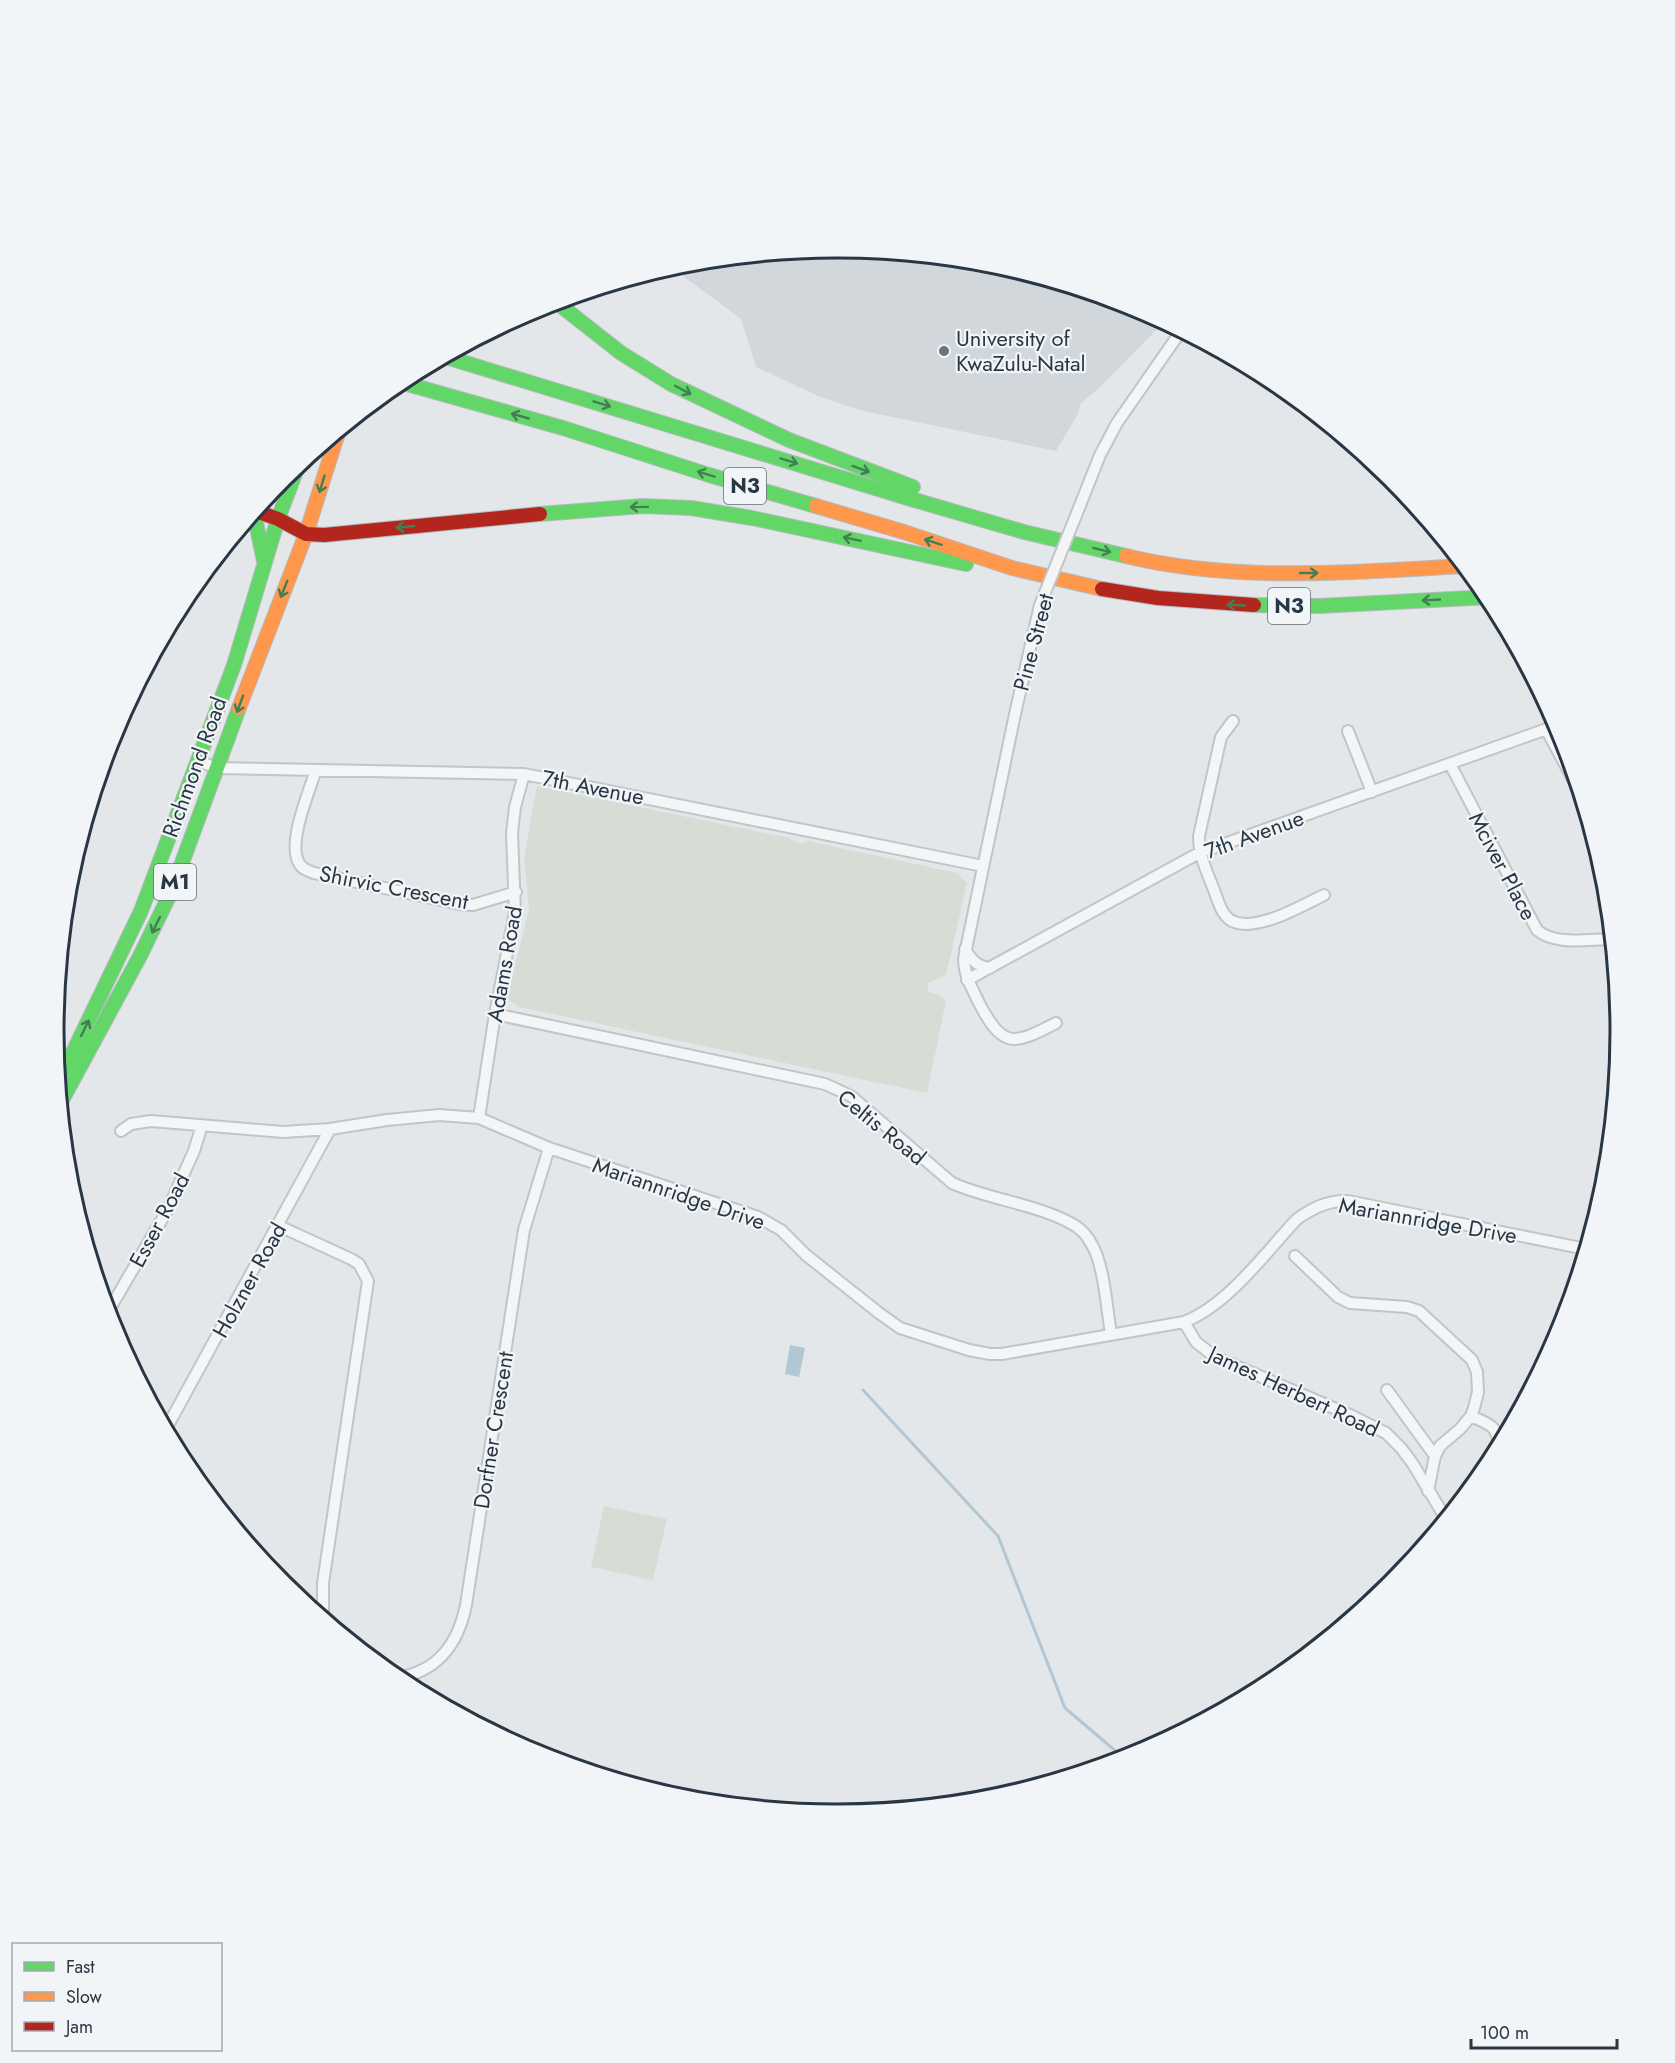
<svg xmlns="http://www.w3.org/2000/svg" width="1675" height="2063" font-family="Jost,sans-serif">
<style>
.built{fill:#d2d7dc}
.green{fill:#d6ddd4}
.water{fill:#b2c7d5}
.lines{fill:none;stroke-linecap:round;stroke-linejoin:round}
.stream{stroke:#b2c7d5;stroke-width:3}
.street-casing{stroke:#c2c5c7;stroke-width:14}
.fast-casing{stroke:#b6babe;stroke-width:16}
.slow-casing{stroke:#b6babe;stroke-width:16}
.jam-casing{stroke:#b6babe;stroke-width:16}
.street{stroke:#f3f5f6;stroke-width:10}
.fast{stroke:#63d668;stroke-width:14}
.slow{stroke:#ff974d;stroke-width:14}
.jam{stroke:#b3261e;stroke-width:14}
.street-bridge-casing{stroke:#c2c5c7;stroke-width:14;stroke-linecap:butt}
.street-bridge{stroke:#f3f5f6;stroke-width:10}
.oneway{stroke:#437e54}
.poi-dot{fill:#6a747e;stroke:#f2f5f8;stroke-width:2}
.labels{text-anchor:middle;stroke-width:4.5;stroke-linejoin:round;paint-order:stroke}
.shield{fill:#f2f5f8;stroke:#656f7a;stroke-width:1.5}
.shield-label{font-size:21px;font-weight:bold;fill:#293644}
.poi-label{font-size:22px;fill:#293644;stroke:#f2f5f8;text-anchor:start}
.street-label{font-size:22px;fill:#293644;stroke:#f2f5f8}
.rim{fill:none;stroke:#293644;stroke-width:3}
</style>
<rect width="100%" height="100%" fill="#e4e7e9"/>
<path class="built" d="M838 248 991 263 1138 308 1164 322 1096 391 1081 403 1078 414 1056 451 859 410 818 396 756 367 741 319 671 267 685 263Z"/>
<path class="green" d="M537 786 790 838C795 843 802 845 808 841L957 873 967 883 946 975 928 983V992L939 995 946 1001 927 1093 519 1007 507 999 529 909 524 858Z
M604 1506 667 1519 653 1580 591 1567Z"/>
<path class="water" d="M790 1345 805 1348 799 1377 785 1374Z"/>
<g class="lines">
<path class="stream" d="M863 1390 998 1536 1065 1708 1125 1759"/>
<defs>
<path id="street" d="M1079 508 1100 455 1117 423 1181 331
M1040 605 1015 714 964 959C964 975 972 988 979 1003 1003 1048 1012 1046 1056 1023
M1233 721 1221 737 1199 836C1199 856 1207 872 1214 890 1218 900 1221 915 1232 921 1256 933 1303 905 1324 895
M1546 729 1580 792
M1348 731 1372 792
M197 760 216 768 524 774 983 866
M1450 764 1537 930C1556 946 1588 939 1612 939
M316 770C309 792 287 843 299 863 302 869 308 871 314 873L459 904 473 905 516 892
M965 949C971 959 977 967 990 968
M967 980 1199 853 1558 725
M495 1014 825 1084 851 1096 952 1183C990 1200 1038 1204 1074 1225 1081 1229 1088 1237 1092 1245 1104 1265 1107 1310 1111 1334
M479 1118 495 1014 515 912 512 833 515 807 524 774
M121 1131 131 1124 151 1121 283 1132 330 1129 387 1120 439 1115 479 1118 549 1148 758 1217 781 1230 806 1255 879 1313 900 1328 969 1350 990 1354H1002L1184 1322C1228 1305 1265 1253 1297 1219 1313 1208 1328 1200 1348 1201L1586 1249
M279 1226 351 1259 359 1264 368 1281 323 1583V1618
M1295 1256 1338 1297 1350 1303 1407 1307 1419 1311 1472 1360 1477 1372 1478 1392 1474 1408 1471 1416 1460 1429 1440 1446 1435 1456 1428 1491
M108 1312 168 1209 194 1151 202 1125
M1184 1322 1196 1342 1215 1357 1350 1415 1386 1433 1401 1448 1413 1464 1446 1519
M1387 1390 1435 1456
M1471 1416C1490 1425 1498 1425 1499 1448
M166 1429 330 1129
M396 1678C438 1672 458 1644 466 1605L524 1230 549 1148"/>
<path id="fast" d="M556 302 621 353 671 384 789 440 913 487
M446 357 911 499 1024 532 1126 556
M400 382 563 428 709 475 816 506
M540 514 643 506 691 508 752 518 966 564
M252 516 256 523 264 561
M1254 605 1319 606 1490 597
M64 1071 141 911 234 665 278 519 298 466
M61 1102 140 956 172 890 239 708"/>
<path id="slow" d="M816 506 904 532 1012 568 1102 589
M1126 556C1236 583 1352 572 1464 566
M239 708 306 534 338 433"/>
<path id="jam" d="M256 511 278 519 306 534 324 535 540 514
M1102 589 1158 598 1254 605"/>
</defs>
<use href="#street" class="street-casing"/>
<use href="#fast" class="fast-casing"/>
<use href="#slow" class="slow-casing"/>
<use href="#jam" class="jam-casing"/>
<use href="#street" class="street"/>
<use href="#fast" class="fast"/>
<use href="#slow" class="slow"/>
<use href="#jam" class="jam"/>
<defs>
<path id="street-bridge" d="M1040 605 1079 508"/>
</defs>
<use href="#street-bridge" class="street-bridge-casing"/>
<use href="#street-bridge" class="street-bridge"/>
</g>
<defs><path id="oneway-shaft" d="M-6 0H5M1.5-3L5.5 0L1.5 3" fill="none" stroke-width="1.6" stroke-linecap="round" stroke-linejoin="round" transform="scale(1.5)"/></defs>
<g class="oneway">
<use href="#oneway-shaft" transform="translate(683 390) rotate(28)"/>
<use href="#oneway-shaft" transform="translate(602 404) rotate(17)"/>
<use href="#oneway-shaft" transform="translate(520 416) rotate(-164)"/>
<use href="#oneway-shaft" transform="translate(789 461) rotate(17)"/>
<use href="#oneway-shaft" transform="translate(861 469) rotate(20)"/>
<use href="#oneway-shaft" transform="translate(706 474) rotate(-163)"/>
<use href="#oneway-shaft" transform="translate(322 484) rotate(107)"/>
<use href="#oneway-shaft" transform="translate(639 507) rotate(179)"/>
<use href="#oneway-shaft" transform="translate(405 527) rotate(174)"/>
<use href="#oneway-shaft" transform="translate(852 539) rotate(-168)"/>
<use href="#oneway-shaft" transform="translate(933 542) rotate(-162)"/>
<use href="#oneway-shaft" transform="translate(1102 550) rotate(14)"/>
<use href="#oneway-shaft" transform="translate(1309 573)"/>
<use href="#oneway-shaft" transform="translate(284 589) rotate(112)"/>
<use href="#oneway-shaft" transform="translate(1431 600) rotate(177)"/>
<use href="#oneway-shaft" transform="translate(1236 605) rotate(-177)"/>
<use href="#oneway-shaft" transform="translate(240 704) rotate(110)"/>
<use href="#oneway-shaft" transform="translate(156 925) rotate(116)"/>
<use href="#oneway-shaft" transform="translate(85 1028) rotate(-64)"/>
</g>
<circle class="poi-dot" cx="944" cy="351" r="6"/>
<g class="labels">
<g class="shield">
<rect x="724" y="468" width="42" height="36" rx="4.5"/>
<rect x="1268" y="588" width="42" height="36" rx="4.5"/>
<rect x="154" y="864" width="42" height="36" rx="4.5"/>
</g>
<g class="shield-label">
<text x="745" y="493">N3</text>
<text x="1289" y="613">N3</text>
<text x="175" y="889">M1</text>
</g>
<g class="poi-label">
<text x="956" y="346">University of<tspan x="956" dy="25">KwaZulu-Natal</tspan></text>
</g>
<g class="street-label">
<text transform="translate(1033 642) rotate(-75)" y="8">Pine Street</text>
<text transform="translate(194 767) rotate(-70)" y="8">Richmond Road</text>
<text transform="translate(593 787) rotate(11)" y="8">7th Avenue</text>
<text transform="translate(1254 834) rotate(-20)" y="8">7th Avenue</text>
<text transform="translate(1503 866) rotate(62)" y="8">Mciver Place</text>
<text transform="translate(394 887) rotate(11)" y="8">Shirvic Crescent</text>
<text transform="translate(504 964) rotate(-80)" y="8">Adams Road</text>
<text transform="translate(882 1127) rotate(39)" y="8">Celtis Road</text>
<text transform="translate(679 1193) rotate(19)" y="8">Mariannridge Drive</text>
<text transform="translate(159 1220) rotate(-62)" y="8">Esser Road</text>
<text transform="translate(1428 1220) rotate(10)" y="8">Mariannridge Drive</text>
<text transform="translate(249 1280) rotate(-61)" y="8">Holzner Road</text>
<text transform="translate(1294 1391) rotate(25)" y="8">James Herbert Road</text>
<text transform="translate(493 1430) rotate(-81)" y="8">Dorfner Crescent</text>
</g>
</g>
<path d="M0 0H1675V2063H0ZM64 1031a773 773 0 1 1 1546 0a773 773 0 1 1-1546 0Z" fill="#f2f5f8" fill-rule="evenodd"/>
<path class="rim" d="M64 1031a773 773 0 1 1 1546 0a773 773 0 1 1-1546 0Z"/>
<rect x="12" y="1943" width="210" height="108" fill="#f2f5f8" stroke="#a2a9b0" stroke-width="1.5"/>
<rect x="24" y="1962" width="30" height="9" fill="#63d668" stroke="#a2a9b0" stroke-width="1.5"/>
<text x="66" y="1973" font-size="18" fill="#293644">Fast</text>
<rect x="24" y="1992" width="30" height="9" fill="#ff974d" stroke="#a2a9b0" stroke-width="1.5"/>
<text x="66" y="2003" font-size="18" fill="#293644">Slow</text>
<rect x="24" y="2022" width="30" height="9" fill="#b3261e" stroke="#a2a9b0" stroke-width="1.5"/>
<text x="66" y="2033" font-size="18" fill="#293644">Jam</text>
<path d="M1471 2039v9h146v-9" fill="none" stroke="#293644" stroke-width="3"/>
<text x="1480" y="2039" font-size="18" fill="#293644" stroke="#f2f5f8" stroke-width="4.5" paint-order="stroke">100 m</text>
</svg>
